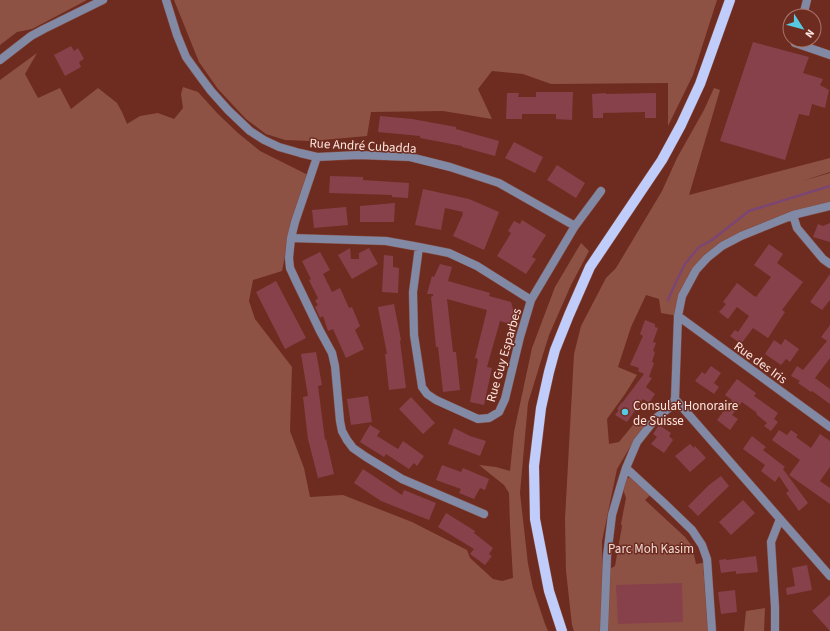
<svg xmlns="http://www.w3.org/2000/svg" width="830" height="631" font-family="'Source Sans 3',sans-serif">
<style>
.green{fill:#8e5245}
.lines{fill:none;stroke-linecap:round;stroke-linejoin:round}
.stream{stroke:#7b4673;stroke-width:2.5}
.building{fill:#86414b}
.minor-casing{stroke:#854a3f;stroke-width:9}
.tertiary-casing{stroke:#854a3f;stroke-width:9}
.primary-casing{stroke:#854a3f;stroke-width:11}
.minor{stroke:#8189a5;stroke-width:8}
.tertiary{stroke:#8189a5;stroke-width:8}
.primary{stroke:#c0cdfb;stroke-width:10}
.poi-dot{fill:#55cae0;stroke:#6e2c20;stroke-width:1.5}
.labels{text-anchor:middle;stroke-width:3;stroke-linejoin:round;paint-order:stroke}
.street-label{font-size:13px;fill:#ffe6e0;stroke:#6e2c20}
.poi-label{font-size:13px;fill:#ffe6e0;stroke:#6e2c20;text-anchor:start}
.park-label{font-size:13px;fill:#f1dbd6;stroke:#6e2c20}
</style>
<rect width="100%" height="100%" fill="#6e2c20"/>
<path class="green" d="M0 0H87L32 29 17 32 0 45Z
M174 0H717L693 75 668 126V83L551 84 523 74 492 71 478 89 492 119 443 111 371 112 367 136 311 141 285 140 266 134 246 119 218 89 199 62Z
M37 53 25 74 38 98 60 88 71 109 98 88 117 103 122 112 127 124 140 116 158 113 174 119 183 108 181 94 183 87 198 92 218 114 238 133 260 151 308 175 291 227 282 271 253 280 249 301 255 319 292 367 290 431 304 468 310 497 343 495 412 522 467 550 470 558 493 579 502 581 513 578 510 526 509 493 504 485 479 465 496 467 510 471 514 432 532 348 555 287 581 243 589 251 571 285 549 335 528 403 520 493 528 564 533 588 545 624 548 631H0V80Z
M714 88 720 90 689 195 830 158V172L802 181 830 173V206L741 236 696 270 678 316 661 313 659 299 646 295 631 327 618 367 637 375 625 394 607 419 609 444 619 442 637 420 647 423 636 437 617 469 602 541V631H574L572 625 566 571 565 519 574 354 581 326 606 278 616 268 662 191 677 158 704 110Z
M630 477 651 494 645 500 685 537 692 546 696 564 703 563 708 631H606L608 570 615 566 622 526 621 524 626 498 623 489 626 479Z
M765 608 764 631H744L746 611Z"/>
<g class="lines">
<path class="stream" d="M668 300 676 282 685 264 699 247 712 240 749 211 830 186"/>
</g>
<path class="building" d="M753 42 809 57 803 73 823 79 820 85 829 90 825 108 812 104 809 116 799 114 785 160 720 141Z
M71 46 74 51 78 48 84 59 79 62 81 67 65 76 54 55Z
M536 92H573L572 120 556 119V114H522V119H506L507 93H519L518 97H536Z
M606 93V94L656 93V118H645V112L603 113V118H593L592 94Z
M380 116 412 119 456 127V129L499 141 495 156 462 147V146L420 138V136L378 132Z
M514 142 543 157 535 173 505 158Z
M557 165 585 183 576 198 547 180Z
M330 176 363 177V180L409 183 408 198 392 197V195L329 193Z
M423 189 469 199 499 212 484 250 453 236 463 214H462L463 212 445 208 441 230 415 225Z
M395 203 394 222H360V206Z
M346 207 348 225 314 228 312 210Z
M522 220 546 235 532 257 536 259 526 274 497 256 511 233 508 231 514 221 520 224Z
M830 223V242L813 237 818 224 823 226Z
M769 244 783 254 777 263 803 282 782 310 785 312 768 338 753 328 741 344 730 336 735 330 738 332 749 316 737 307 728 319 719 312 726 304 723 302 737 283 754 296 756 297 771 277 754 265Z
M350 248 351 259H359V253L369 248 378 264 352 279 338 255Z
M320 252 330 270 323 274 332 292 340 288 349 308 352 307 360 326 355 330 364 349 346 358 333 329 328 331 323 316 320 318 315 307 318 305 315 301 318 298 309 280 311 279 302 261Z
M384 255 393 256V267L399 268 398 293 382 292Z
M440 264 452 267 448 281 490 293 489 296 511 302 515 316 519 317 515 326 500 321 487 367 492 368 484 405 470 402 478 359 475 358 487 310 447 299 453 352H456L460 390 443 392 438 347H436L431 297 433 296V294H427L432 276 434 277Z
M830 274V300L822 310 810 302Z
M276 281 306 338 285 349 256 292Z
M394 304 401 340 400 341 406 388 389 390 385 354H387L378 307Z
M645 320 655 324V327L658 328 653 342 656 343 653 351 655 352 652 362 654 363 649 377 652 378 646 387 655 394 649 403 643 399 627 422 615 415 619 410 617 409 622 402V403L644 374 638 371 639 368 630 365 643 336 640 334Z
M830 325V358L815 378 830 389V404L812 391 811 392 798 383 800 381 791 376 797 366 803 370 827 341 821 337Z
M785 339 799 349 790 362 786 359 781 365 765 354 774 340 781 345Z
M316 352 322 385 318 386 325 440 326 439 334 474 318 478 308 439 303 397 308 396 301 354Z
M711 366 721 373 714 383 719 387 714 394 695 381 702 372 705 374Z
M737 379 756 393 754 396 778 413 774 419 778 422 771 431 764 426 767 423 756 414 757 413 742 402 732 415 738 419 730 430 717 420 732 400 725 395Z
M368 396 372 422 351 425 347 399Z
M411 397 435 423 423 434 399 409Z
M370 425 380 431 377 436 398 449 403 441 424 456 417 466 414 463 409 469 386 454 384 457 360 442Z
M659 425 671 433 669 436 673 440 664 453 651 444 657 437 653 434Z
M454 428 470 436 486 441 480 456 448 444Z
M779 430 787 435 791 430 798 435 796 437 811 448 820 434 830 441V467L820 481 830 488V504L789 475 800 460 772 440Z
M752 436 766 447 763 450 785 467 783 469 808 503 799 511 786 493 789 491 779 476 775 482 761 471 765 465 743 449Z
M690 444 694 448 695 446 706 458 690 472 675 456Z
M442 465 461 472 463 468 489 479 485 490 480 488 474 499 459 493 461 489 436 480Z
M363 469 402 495 404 490 436 503 429 520 381 501 354 483Z
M721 476 729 486 698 516 688 506 709 485Z
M743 500 755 513 731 535 719 522Z
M446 513 475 531 474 533 493 548 489 554 492 556 485 565 470 554 474 549 438 527Z
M756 556 758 572 736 574V571L721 573 719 560 726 559 727 560Z
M807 565 812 590 787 595 786 588 795 586 792 568Z
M682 583 683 622 618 624 616 585Z
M735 590 737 612 721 614 718 592Z
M830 595V631L812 611Z"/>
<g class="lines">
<defs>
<path id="minor" d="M166 0 177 35 186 57 199 75 211 91 228 110 250 131 264 140 279 147 300 153 317 157 359 155 410 157 450 167 499 183 575 226
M803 16 807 0
M796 40 795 43 830 55
M317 157 295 222 291 238 289 258 290 268 296 281 320 331 332 353 335 366 340 421 342 431 347 440 353 448 366 457 402 479 484 514
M793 215 797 228 823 259 830 264
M291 238 386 241 419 247 449 253 477 266 531 300
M419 247 413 292 414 335 422 387 427 394 436 400 478 419 489 418 499 412 505 399 520 337 531 300 575 226 601 191
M678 316 830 427
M675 399 830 576
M626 468 664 503 692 530 702 545 707 559 712 631
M604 631 607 556 612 515 621 484 626 468 637 442 656 418 669 408 675 399 678 316 682 296 696 270 707 258 722 246 741 236 793 215 830 206
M775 631V607L771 542 780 519"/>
<path id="tertiary" d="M0 60 31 36 44 29 103 0"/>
<path id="primary" d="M562 631 549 591 535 519 534 466 541 408 549 372 555 350 569 315 590 267 662 160 681 125 700 84 730 0"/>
</defs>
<use href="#minor" class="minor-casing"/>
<use href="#tertiary" class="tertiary-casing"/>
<use href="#primary" class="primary-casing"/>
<use href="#minor" class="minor"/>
<use href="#tertiary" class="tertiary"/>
<use href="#primary" class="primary"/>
</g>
<circle class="poi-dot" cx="625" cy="412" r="4"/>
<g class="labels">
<g class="street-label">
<text transform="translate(363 145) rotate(3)" y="5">Rue André Cubadda</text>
<text transform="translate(503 355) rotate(-74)" y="5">Rue Guy Esparbes</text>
<text transform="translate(761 362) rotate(36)" y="5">Rue des Iris</text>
</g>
<g class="poi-label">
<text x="633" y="410">Consulat Honoraire<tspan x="633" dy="15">de Suisse</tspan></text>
</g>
<g class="park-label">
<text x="651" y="553">Parc Moh Kasim</text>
</g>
</g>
<g transform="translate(802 28) rotate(126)"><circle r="19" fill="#6e2c20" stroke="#a8766d"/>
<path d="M0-3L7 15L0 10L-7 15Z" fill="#55cae0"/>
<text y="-6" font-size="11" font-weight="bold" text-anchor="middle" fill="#ffe6e0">N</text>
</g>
</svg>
